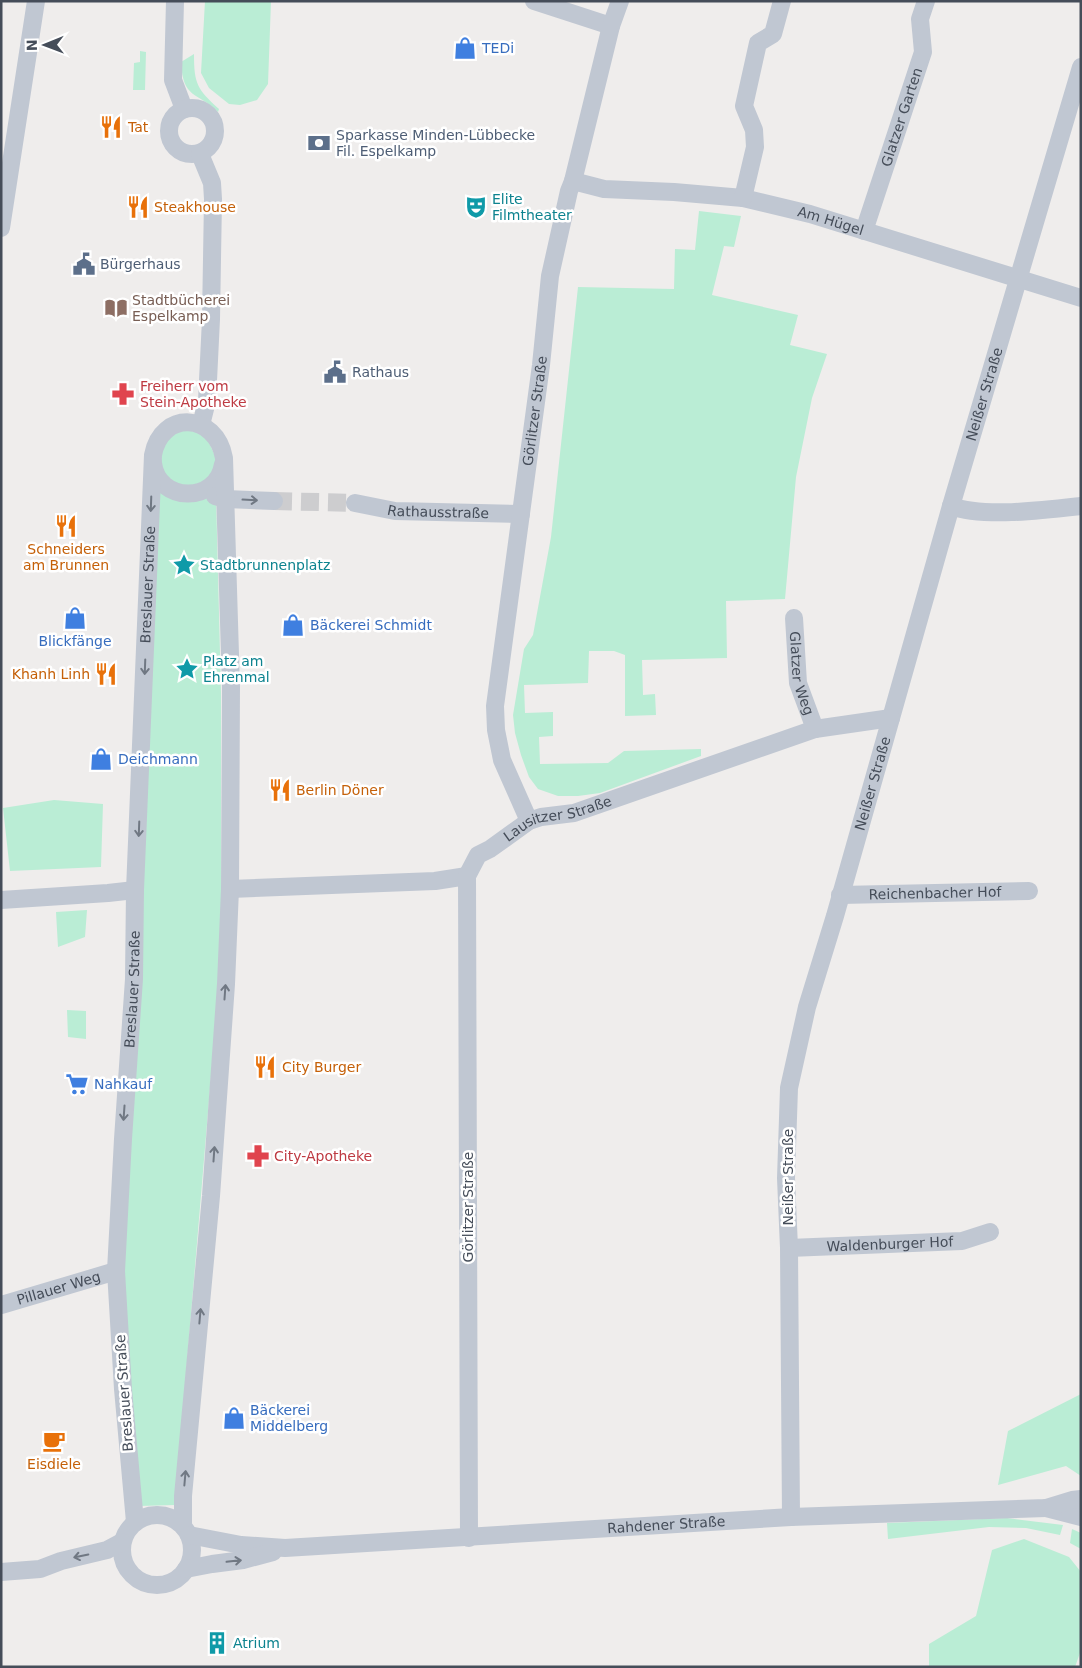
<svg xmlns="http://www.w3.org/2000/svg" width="1082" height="1668" font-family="'DejaVu Sans',sans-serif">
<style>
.green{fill:#baedd5}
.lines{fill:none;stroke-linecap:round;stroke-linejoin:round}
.minor-tunnel{stroke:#cdcdcf;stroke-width:18;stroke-dasharray:18 9;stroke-linecap:butt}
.minor{stroke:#c0c7d2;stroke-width:18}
.oneway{stroke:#707883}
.labels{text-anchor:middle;stroke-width:5;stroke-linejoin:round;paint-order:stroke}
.shop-label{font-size:14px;fill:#366cbe;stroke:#fff;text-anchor:start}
.street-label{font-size:14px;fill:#454d59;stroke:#fff}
.food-label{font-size:14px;fill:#c56008;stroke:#fff;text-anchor:start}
.service-label{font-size:14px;fill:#4e5e75;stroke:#fff;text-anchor:start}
.culture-label{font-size:14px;fill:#0d838f;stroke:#fff;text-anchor:start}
.education-label{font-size:14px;fill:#785e54;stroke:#fff;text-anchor:start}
.health-label{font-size:14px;fill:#be3a42;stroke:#fff;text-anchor:start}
</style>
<rect width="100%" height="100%" fill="#efedec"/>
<path class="green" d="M205 1H271L268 84 257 100 240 105 229 104 209 88 201 73Z
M140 51 146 52 145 90H133L134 63 140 62Z
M194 54C194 84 197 89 219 109L218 112C197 91 183 100 181 62Z
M699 211 741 216 734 247 724 246 712 295 798 315 790 345 827 354 812 398 796 477 785 599 726 601 727 658 642 660 643 695 655 694 656 715 625 716V655L614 651H589L588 683 524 685 525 713 553 712V736L539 737 540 764 608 763 624 751 701 749V756L600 793 578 796H558L538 789 529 777 521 755 515 733 513 715 524 649 533 635 551 537 578 287 674 289 675 249 695 250Z
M181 430C202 431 207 435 215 456L221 692V957L175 1505 139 1506 123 1280 160 456 166 440Z
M54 800 103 804 101 867 10 871 3 808Z
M87 910 85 937 58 947 56 912Z
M67 1010 86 1011V1039L68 1037Z
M1081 1394V1476L1066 1466 998 1485 1008 1431Z
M1007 1518 1063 1525 1060 1535 1026 1528 989 1527 888 1539 887 1523Z
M1072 1529 1081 1533V1549L1070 1543Z
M1024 1539 1069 1557 1081 1572V1650L1075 1667H929V1644L976 1616 992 1550Z"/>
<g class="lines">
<path class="minor-tunnel" d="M274 501 355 503"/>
<g class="minor">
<path d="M175 1 173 80 184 109"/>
<path d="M534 1 611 26"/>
<circle cx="192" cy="131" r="23"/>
<path d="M200 154 212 183 213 199 211 319 207 401 201 425"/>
<path id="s1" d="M573 181 604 189 674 192 743 198 810 214 1081 298"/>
<path d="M743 198 755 147 754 130 744 106 758 43 773 34 782 1"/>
<path d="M1 228 36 1"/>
<path id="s2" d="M864 231 923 52 920 19 926 1"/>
<path d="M153 463C158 503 217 504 223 464"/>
<path d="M215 496 226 499 274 501"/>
<path id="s3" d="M355 503 395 511 521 514"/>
<path d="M951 506C983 518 1046 510 1081 506"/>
<path id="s4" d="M794 618 798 683 815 729"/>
<path id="s5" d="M529 821 502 760 496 730 495 706 541 365 550 276 569 191 573 181 611 26 620 1"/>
<path d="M230 889 435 881 467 876"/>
<path id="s6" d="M840 895 1029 891"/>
<path d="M1 900 108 893 135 890"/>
<path id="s7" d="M789 1248 962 1241 990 1232"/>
<path id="s8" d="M1 1305 116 1271"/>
<path d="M1046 1508 1081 1517"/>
<circle cx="157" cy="1550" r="35"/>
<path id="s9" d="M791 1517 789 1248 786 1178 789 1088 807 1007 835 916 951 506 1081 67"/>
<path id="s10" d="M135 1522 123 1389 116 1271 123 1139 134 979 135 890 153 455C161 410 216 412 224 458L231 687 230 889 226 984 211 1196 183 1496V1526"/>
<path id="s11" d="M189 1535 241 1545 285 1548 791 1517 1046 1508 1072 1500 1081 1499"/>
<path id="s12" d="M469 1538 467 876 478 855 490 849 529 821 541 817 574 813 815 729 891 718"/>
<path d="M186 1569 212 1564 243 1560 273 1552"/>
<path d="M1 1572 40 1569 61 1561 107 1550 122 1542"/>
</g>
</g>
<defs><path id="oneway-shaft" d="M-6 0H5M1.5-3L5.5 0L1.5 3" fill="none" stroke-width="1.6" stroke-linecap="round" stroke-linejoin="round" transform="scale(1.25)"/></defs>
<g class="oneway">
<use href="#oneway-shaft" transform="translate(250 500) rotate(3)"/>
<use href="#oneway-shaft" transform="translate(151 504) rotate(92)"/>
<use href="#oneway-shaft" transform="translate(145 667) rotate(92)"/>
<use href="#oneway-shaft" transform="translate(139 829) rotate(92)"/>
<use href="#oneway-shaft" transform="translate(225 992) rotate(-86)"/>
<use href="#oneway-shaft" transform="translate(124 1113) rotate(94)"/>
<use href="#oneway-shaft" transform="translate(214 1154) rotate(-86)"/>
<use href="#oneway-shaft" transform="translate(200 1316) rotate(-85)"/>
<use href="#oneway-shaft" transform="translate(185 1478) rotate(-85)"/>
<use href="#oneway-shaft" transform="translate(81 1556) rotate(168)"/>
<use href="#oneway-shaft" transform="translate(234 1561) rotate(-6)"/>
</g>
<defs>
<symbol id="shop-bare" viewBox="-9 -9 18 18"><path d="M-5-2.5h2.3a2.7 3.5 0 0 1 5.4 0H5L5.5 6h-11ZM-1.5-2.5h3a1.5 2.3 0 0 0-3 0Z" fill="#3f7fe0" stroke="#fff" stroke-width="2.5" paint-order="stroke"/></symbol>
<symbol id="restaurant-bare" viewBox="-9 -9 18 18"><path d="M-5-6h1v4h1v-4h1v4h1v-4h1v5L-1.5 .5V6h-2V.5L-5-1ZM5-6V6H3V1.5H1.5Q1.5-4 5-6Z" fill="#e8710a" stroke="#fff" stroke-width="2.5" paint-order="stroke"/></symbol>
<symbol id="bank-bare" viewBox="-9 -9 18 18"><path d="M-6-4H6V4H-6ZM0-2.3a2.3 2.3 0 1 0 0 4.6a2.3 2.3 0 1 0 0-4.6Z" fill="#5c6f8a" stroke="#fff" stroke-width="2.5" paint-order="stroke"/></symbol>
<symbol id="theatre-bare" viewBox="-9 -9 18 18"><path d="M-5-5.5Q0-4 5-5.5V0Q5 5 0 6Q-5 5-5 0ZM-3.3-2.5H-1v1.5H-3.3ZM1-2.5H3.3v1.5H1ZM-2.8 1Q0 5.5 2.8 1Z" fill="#0f9aa8" stroke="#fff" stroke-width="2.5" paint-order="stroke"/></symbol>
<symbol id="civic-bare" viewBox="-9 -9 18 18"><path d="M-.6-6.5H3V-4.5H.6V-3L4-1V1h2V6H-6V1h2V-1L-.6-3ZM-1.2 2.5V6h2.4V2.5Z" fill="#5c6f8a" stroke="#fff" stroke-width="2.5" paint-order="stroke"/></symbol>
<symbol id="library-bare" viewBox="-9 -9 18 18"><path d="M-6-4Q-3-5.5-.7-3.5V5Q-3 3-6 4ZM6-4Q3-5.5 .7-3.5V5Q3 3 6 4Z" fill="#8d6e63" stroke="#fff" stroke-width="2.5" paint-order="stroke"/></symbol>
<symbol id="pharmacy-bare" viewBox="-9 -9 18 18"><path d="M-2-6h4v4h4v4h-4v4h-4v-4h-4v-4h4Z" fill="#e0444e" stroke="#fff" stroke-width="2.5" paint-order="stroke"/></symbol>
<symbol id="sight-bare" viewBox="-9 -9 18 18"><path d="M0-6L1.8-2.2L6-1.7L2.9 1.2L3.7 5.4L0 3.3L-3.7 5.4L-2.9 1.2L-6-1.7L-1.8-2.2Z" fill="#0f9aa8" stroke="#fff" stroke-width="2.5" paint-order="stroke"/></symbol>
<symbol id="supermarket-bare" viewBox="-9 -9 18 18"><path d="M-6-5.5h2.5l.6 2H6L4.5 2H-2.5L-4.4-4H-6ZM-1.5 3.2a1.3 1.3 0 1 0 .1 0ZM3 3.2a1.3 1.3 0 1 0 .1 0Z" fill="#3f7fe0" stroke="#fff" stroke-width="2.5" paint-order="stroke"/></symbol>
<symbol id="cafe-bare" viewBox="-9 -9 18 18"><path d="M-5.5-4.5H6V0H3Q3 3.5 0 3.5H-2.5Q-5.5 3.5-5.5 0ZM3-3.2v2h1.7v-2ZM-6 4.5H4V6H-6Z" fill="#e8710a" stroke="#fff" stroke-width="2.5" paint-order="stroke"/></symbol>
<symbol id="building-bare" viewBox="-9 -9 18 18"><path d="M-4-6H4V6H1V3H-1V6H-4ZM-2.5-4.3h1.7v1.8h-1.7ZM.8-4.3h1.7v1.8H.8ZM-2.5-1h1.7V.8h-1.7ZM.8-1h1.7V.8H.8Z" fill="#0f9aa8" stroke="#fff" stroke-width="2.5" paint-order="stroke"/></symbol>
</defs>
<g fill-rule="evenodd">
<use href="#shop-bare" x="449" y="32" width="32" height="32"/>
<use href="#restaurant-bare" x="95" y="111" width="32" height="32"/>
<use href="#bank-bare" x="303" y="127" width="32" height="32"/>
<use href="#restaurant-bare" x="122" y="191" width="32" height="32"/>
<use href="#theatre-bare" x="460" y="191" width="32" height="32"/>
<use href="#civic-bare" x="68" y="248" width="32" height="32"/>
<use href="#library-bare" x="100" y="292" width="32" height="32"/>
<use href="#civic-bare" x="319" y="356" width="32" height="32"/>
<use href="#pharmacy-bare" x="107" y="378" width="32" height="32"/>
<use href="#restaurant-bare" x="50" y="510" width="32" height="32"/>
<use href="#sight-bare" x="168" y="549" width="32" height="32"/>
<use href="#shop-bare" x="59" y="602" width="32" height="32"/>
<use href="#shop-bare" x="277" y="609" width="32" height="32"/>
<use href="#sight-bare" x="171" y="653" width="32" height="32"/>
<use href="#restaurant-bare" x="90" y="658" width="32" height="32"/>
<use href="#shop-bare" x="85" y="743" width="32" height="32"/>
<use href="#restaurant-bare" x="264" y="774" width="32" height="32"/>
<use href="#restaurant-bare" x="249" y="1051" width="32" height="32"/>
<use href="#supermarket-bare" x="61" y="1068" width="32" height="32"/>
<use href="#pharmacy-bare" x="242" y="1140" width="32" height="32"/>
<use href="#shop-bare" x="218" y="1402" width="32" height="32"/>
<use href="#cafe-bare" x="38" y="1425" width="32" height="32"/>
<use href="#building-bare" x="201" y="1627" width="32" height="32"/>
</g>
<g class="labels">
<g class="shop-label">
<text x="482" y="53">TEDi</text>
<text x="310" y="630">Bäckerei Schmidt</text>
<text x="75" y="646" text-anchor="middle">Blickfänge</text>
<text x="118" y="764">Deichmann</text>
<text x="94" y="1089">Nahkauf</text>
<text x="250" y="1415">Bäckerei<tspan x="250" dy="16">Middelberg</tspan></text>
</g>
<g class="street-label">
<text dy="5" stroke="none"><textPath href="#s2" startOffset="120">Glatzer Garten</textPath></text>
<text dy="5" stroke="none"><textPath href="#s1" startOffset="262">Am Hügel</textPath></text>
<text dy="5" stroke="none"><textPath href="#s9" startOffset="1150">Neißer Straße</textPath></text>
<text dy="5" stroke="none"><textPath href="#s5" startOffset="419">Görlitzer Straße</textPath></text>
<text dy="5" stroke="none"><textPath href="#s3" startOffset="84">Rathausstraße</textPath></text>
<text dy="5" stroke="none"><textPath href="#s10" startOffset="939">Breslauer Straße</textPath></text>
<text dy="5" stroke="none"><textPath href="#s4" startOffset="56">Glatzer Weg</textPath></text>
<text dy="5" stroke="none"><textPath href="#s9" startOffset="745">Neißer Straße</textPath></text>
<text dy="5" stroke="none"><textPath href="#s12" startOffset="775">Lausitzer Straße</textPath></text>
<text dy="5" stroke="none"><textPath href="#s6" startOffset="95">Reichenbacher Hof</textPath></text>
<text dy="5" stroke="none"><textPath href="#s10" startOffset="534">Breslauer Straße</textPath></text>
<text transform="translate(788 1177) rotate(-90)" y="5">Neißer Straße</text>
<text transform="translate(468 1207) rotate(-90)" y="5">Görlitzer Straße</text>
<text dy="5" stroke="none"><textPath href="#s7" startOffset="101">Waldenburger Hof</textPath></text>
<text dy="5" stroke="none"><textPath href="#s8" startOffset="60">Pillauer Weg</textPath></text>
<text transform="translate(124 1393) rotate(-94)" y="5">Breslauer Straße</text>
<text dy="5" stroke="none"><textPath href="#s11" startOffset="479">Rahdener Straße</textPath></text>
</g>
<g class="food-label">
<text x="128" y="132">Tat</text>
<text x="154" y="212">Steakhouse</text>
<text x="66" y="554" text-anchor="middle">Schneiders<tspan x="66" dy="16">am Brunnen</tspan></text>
<text x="90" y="679" text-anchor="end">Khanh Linh</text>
<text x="296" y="795">Berlin Döner</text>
<text x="282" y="1072">City Burger</text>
<text x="54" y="1469" text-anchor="middle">Eisdiele</text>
</g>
<g class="service-label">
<text x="336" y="140">Sparkasse Minden-Lübbecke<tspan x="336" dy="16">Fil. Espelkamp</tspan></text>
<text x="100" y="269">Bürgerhaus</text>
<text x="352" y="377">Rathaus</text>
</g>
<g class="culture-label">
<text x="492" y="204">Elite<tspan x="492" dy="16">Filmtheater</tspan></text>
<text x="200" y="570">Stadtbrunnenplatz</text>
<text x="203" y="666">Platz am<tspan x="203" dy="16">Ehrenmal</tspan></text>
<text x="233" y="1648">Atrium</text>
</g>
<g class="education-label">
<text x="132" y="305">Stadtbücherei<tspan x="132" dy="16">Espelkamp</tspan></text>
</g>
<g class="health-label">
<text x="140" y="391">Freiherr vom<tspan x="140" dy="16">Stein-Apotheke</tspan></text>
<text x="274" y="1161">City-Apotheke</text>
</g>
</g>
<rect width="1082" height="1668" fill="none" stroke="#454d59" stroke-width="5"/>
<g transform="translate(45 45) rotate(269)" stroke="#ffffff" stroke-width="4" paint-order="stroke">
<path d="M0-4L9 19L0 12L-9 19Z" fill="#454d59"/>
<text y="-8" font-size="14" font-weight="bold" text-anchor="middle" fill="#454d59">N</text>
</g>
</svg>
